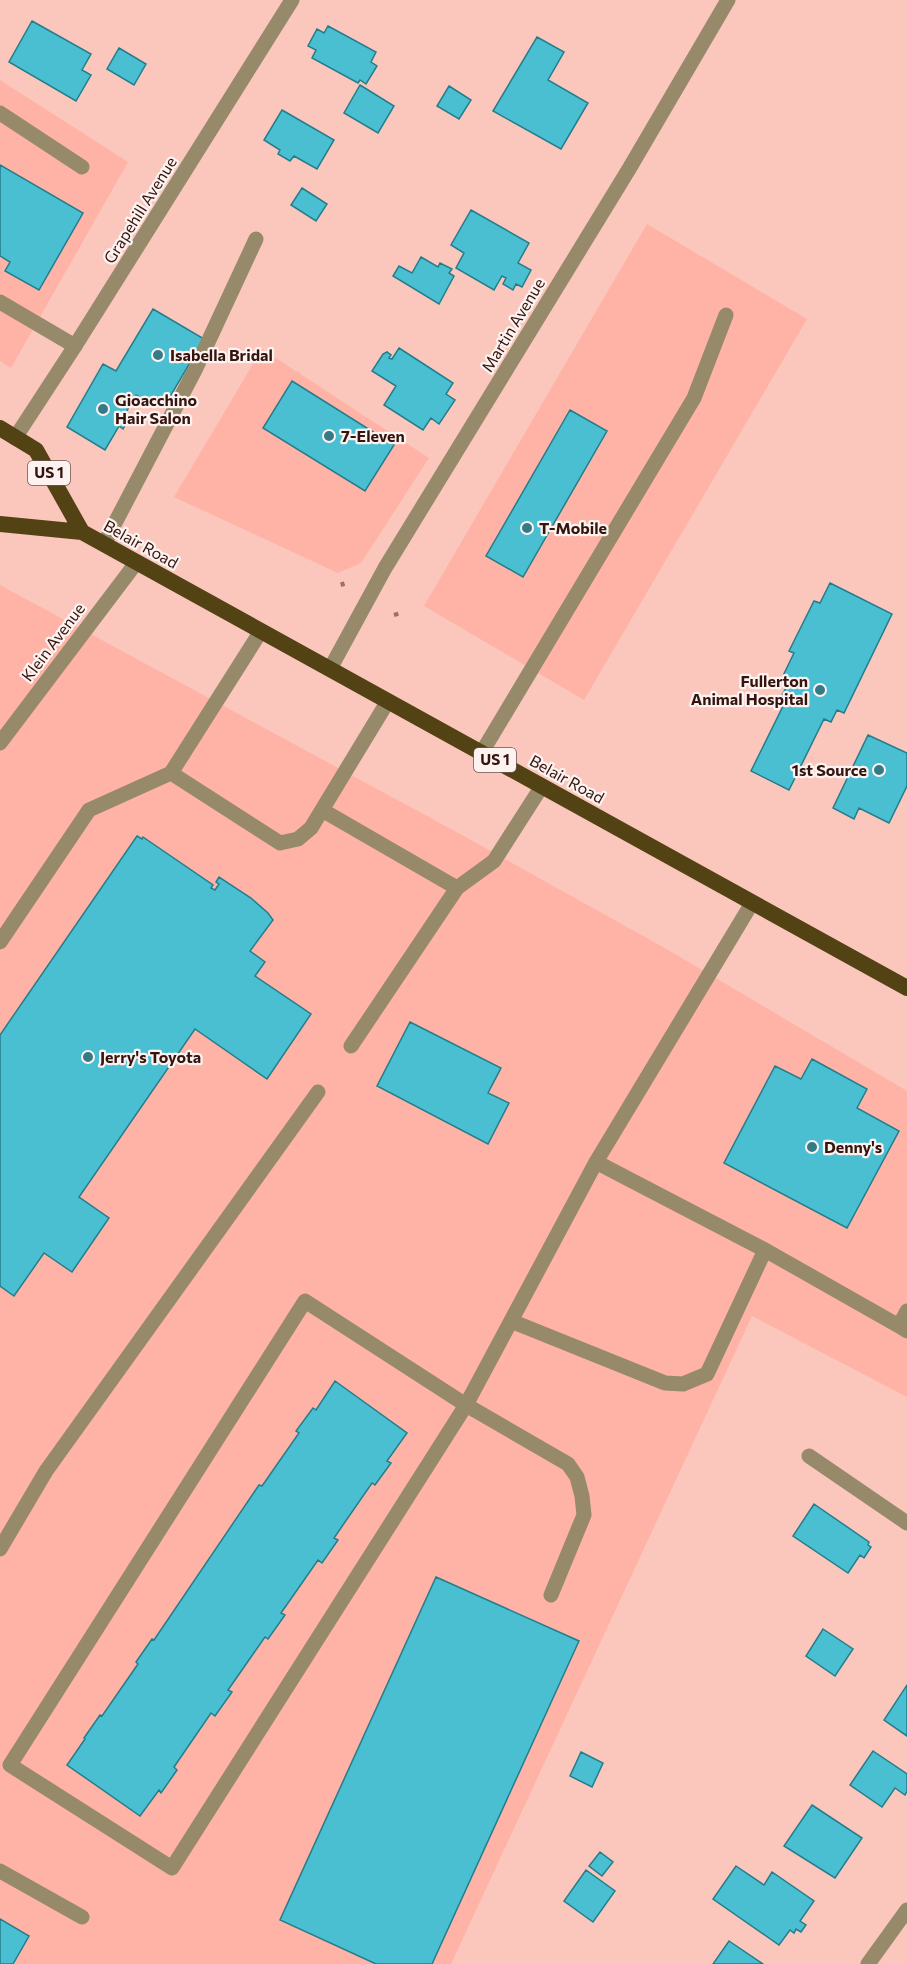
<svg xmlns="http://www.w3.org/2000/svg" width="907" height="1964" font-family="Commissioner,sans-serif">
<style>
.built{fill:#ffb3a6}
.building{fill:#4bbfd2;stroke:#237d8b;stroke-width:1.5}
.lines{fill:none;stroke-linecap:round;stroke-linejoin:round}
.path{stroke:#996f67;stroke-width:4;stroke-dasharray:4.5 3;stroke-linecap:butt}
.service{stroke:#968a6a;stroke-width:15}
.minor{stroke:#968a6a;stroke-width:15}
.trunk{stroke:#524214;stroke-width:16}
.poi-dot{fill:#357b87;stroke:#fcf3f1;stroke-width:2}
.labels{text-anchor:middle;stroke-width:4.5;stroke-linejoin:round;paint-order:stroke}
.shield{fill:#fcf3f1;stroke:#705753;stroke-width:1.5}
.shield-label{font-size:15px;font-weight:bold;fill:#34140f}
.street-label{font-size:16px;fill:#34140f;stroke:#fcf3f1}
.poi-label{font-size:16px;font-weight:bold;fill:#34140f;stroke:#fcf3f1;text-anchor:start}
</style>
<rect width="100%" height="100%" fill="#fbc6bc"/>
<path class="built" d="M0 80 128 162 11 368 0 361Z
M647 224 807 319 584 700 424 606Z
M262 349 429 458 361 563 338 573 174 497Z
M0 585 462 835 663 947 907 1091V1397L752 1316 451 1964H0Z"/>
<path class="building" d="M32 21 91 54 82 70 91 75 76 101 9 62Z
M328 26 376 52 371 62 377 66 366 84 360 80 358 83 312 58 316 50 308 46 317 29 324 33Z
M537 37 564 52 548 80 588 103 561 149 493 111Z
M119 48 146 64 134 85 107 69Z
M360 85 394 106 378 133 344 113Z
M449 86 471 100 459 119 437 106Z
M282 110 334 140 317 169 294 156 290 161 278 154 280 150 264 140Z
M0 165 83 213 39 290 5 271 10 262 0 256Z
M302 188 327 204 316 221 291 205Z
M471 210 529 243 518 263 531 270 522 287 516 284 513 290 503 284 506 278 502 276 494 290 456 268 464 253 451 245Z
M421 257 438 267 440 263 452 269 449 273 454 276 439 304 393 276 399 266 412 273Z
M153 309 204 339 164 407 150 399 148 402 136 395 124 416 129 418 123 429 119 426 105 450 67 427 103 364 116 371Z
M399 348 453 383 446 394 455 400 439 424 431 418 423 430 384 405 396 386 372 371 383 354 387 352 391 355 389 358 392 359Z
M292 381 394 445 365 491 263 428Z
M570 410 607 431 523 577 486 556Z
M830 583 892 614 844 713 837 710 831 722 824 719 789 790 751 771 787 698 782 695 787 686 780 682 794 653 789 651 814 601 820 603Z
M868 735 907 753V786L889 823 859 808 854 819 833 808Z
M137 836 142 839 143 837 213 885 211 888 215 890 219 884 216 882 219 877 251 898 268 913 273 920 250 951 265 962 255 976 311 1014 267 1079 195 1029 79 1197 109 1218 72 1272 44 1253 14 1296 0 1286V1035Z
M410 1022 501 1068 488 1093 509 1103 488 1144 377 1086Z
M812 1059 867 1089 857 1108 899 1131 847 1228 724 1163 775 1066 801 1079Z
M335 1381 407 1433 387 1461 391 1463 375 1485 372 1483 334 1538 338 1540 322 1563 318 1560 281 1613 285 1615 268 1639 265 1637 228 1690 232 1692 215 1716 211 1713 174 1767 177 1770 161 1793 159 1790 140 1816 67 1765 85 1739 84 1738 100 1715 102 1716 138 1664 136 1662 152 1639 154 1640 259 1485 262 1486 299 1433 296 1431 313 1408 316 1410Z
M814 1504 869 1542 868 1545 871 1547 864 1558 860 1555 848 1573 793 1536Z
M436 1577 579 1641 432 1964H376L280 1920Z
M823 1629 853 1649 835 1676 806 1656Z
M907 1685V1736L884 1720Z
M873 1751 907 1774V1791L905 1795 895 1788 882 1807 850 1785Z
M581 1752 603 1763 592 1787 570 1776Z
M812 1805 862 1838 835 1878 784 1846Z
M600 1852 613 1862 602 1876 589 1866Z
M736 1866 764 1885 772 1872 814 1901 800 1921 806 1925 801 1932 796 1929 794 1933 790 1930 779 1945 713 1899Z
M586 1870 615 1891 593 1922 564 1901Z
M0 1919 29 1936 13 1964H0Z
M729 1941 763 1964H713Z"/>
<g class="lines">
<path class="path" d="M342 582 344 589
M394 615 401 613"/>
<path class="service" d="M0 113 82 167
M0 302 75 346
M104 544 195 370 256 239
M482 752 694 398 726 315
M171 773 280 843 298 839 311 828 388 701
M322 810 457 888
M0 942 89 810 171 773 261 631
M351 1046 457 888 494 861 542 786
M596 1162 765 1250 899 1326
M305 1301 466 1405 172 1868 10 1765Z
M907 1311 899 1326 907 1331
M511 1321 665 1383 683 1384 707 1374 765 1250
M809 1456 907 1523
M0 1549 46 1471 318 1092
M551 1595 584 1515 582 1496 577 1477 568 1464 466 1405 596 1162 752 903
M0 1871 82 1917"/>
<path class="minor" d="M15 438 75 346 292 0
M330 669 385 568 629 169 728 0
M0 743 136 563
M868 1964 907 1910"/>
<path class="trunk" d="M0 428 36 450 82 532
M0 524 82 532 907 988"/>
</g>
<g class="poi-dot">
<circle cx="158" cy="355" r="6"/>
<circle cx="103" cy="409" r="6"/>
<circle cx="329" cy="436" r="6"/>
<circle cx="527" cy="528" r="6"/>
<circle cx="820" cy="690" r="6"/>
<circle cx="879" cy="770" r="6"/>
<circle cx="88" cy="1057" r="6"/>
<circle cx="812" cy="1147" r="6"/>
</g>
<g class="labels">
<g class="shield">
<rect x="28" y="461" width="42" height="24" rx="4.5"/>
<rect x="474" y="748" width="42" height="24" rx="4.5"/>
</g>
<g class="shield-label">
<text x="49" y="478">US 1</text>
<text x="495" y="765">US 1</text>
</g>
<g class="street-label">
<text transform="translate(140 210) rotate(-58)" y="6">Grapehill Avenue</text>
<text transform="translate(513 325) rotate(-59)" y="6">Martin Avenue</text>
<text transform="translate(141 544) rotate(29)" y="6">Belair Road</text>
<text transform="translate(53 642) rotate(-53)" y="6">Klein Avenue</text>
<text transform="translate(567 779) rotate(29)" y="6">Belair Road</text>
</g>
<g class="poi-label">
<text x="170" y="361">Isabella Bridal</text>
<text x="115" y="406">Gioacchino<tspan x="115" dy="18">Hair Salon</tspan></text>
<text x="341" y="442">7-Eleven</text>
<text x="539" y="534">T-Mobile</text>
<text x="808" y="687" text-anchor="end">Fullerton<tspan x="808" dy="18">Animal Hospital</tspan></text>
<text x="867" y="776" text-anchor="end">1st Source</text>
<text x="100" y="1063">Jerry's Toyota</text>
<text x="824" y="1153">Denny's</text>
</g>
</g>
</svg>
